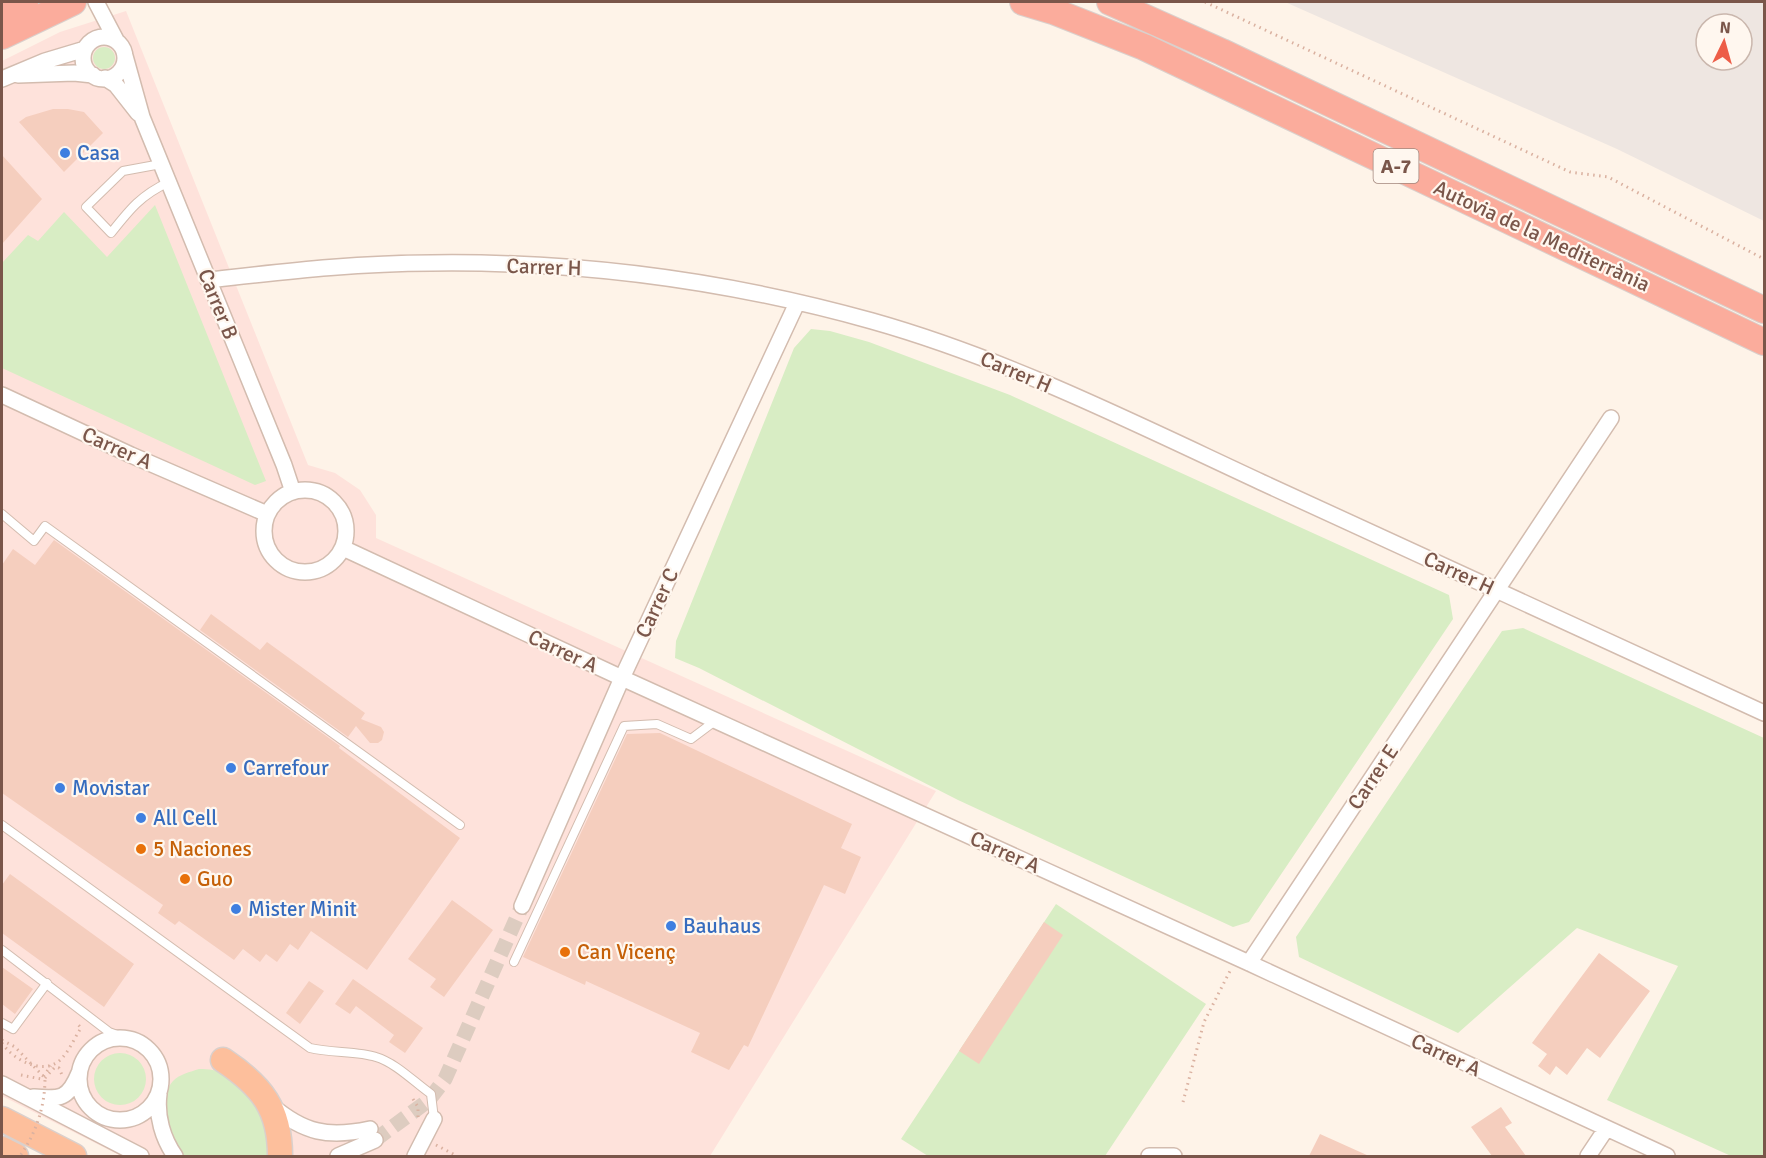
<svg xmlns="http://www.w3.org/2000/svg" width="1766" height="1158" font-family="Signika,sans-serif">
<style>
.commercial{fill:#fee2db}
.industrial{fill:#eee6e1;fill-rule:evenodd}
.green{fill:#d8edc4}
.building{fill:#f5cebe}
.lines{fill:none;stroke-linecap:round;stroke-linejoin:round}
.minor-tunnel{stroke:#ddccc0;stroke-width:15;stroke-dasharray:15 8;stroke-linecap:butt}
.service-casing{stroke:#d3bcaf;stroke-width:10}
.minor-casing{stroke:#d3bcaf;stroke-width:18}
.trunk-casing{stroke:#dad0cc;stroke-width:27}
.motorway-casing{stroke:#dad0cc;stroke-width:28}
.path{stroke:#dab1a0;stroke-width:3;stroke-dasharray:1.5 4.5;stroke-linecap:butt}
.service{stroke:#fff;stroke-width:8}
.minor{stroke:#fff;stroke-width:15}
.trunk{stroke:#fdbf9c;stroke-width:24}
.motorway{stroke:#fbac9c;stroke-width:26}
.path-bridge{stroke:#dab1a0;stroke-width:3;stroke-dasharray:1.5 4.5;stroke-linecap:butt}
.shop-dot{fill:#3f7fe0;stroke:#fff7ef;stroke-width:2}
.food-dot{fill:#e8710a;stroke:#fff7ef;stroke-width:2}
.labels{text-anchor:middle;stroke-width:4.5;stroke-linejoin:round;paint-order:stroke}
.shield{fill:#fff7ef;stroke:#a2867c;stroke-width:1.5}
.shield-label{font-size:20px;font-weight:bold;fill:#7a564a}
.shop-label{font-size:21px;fill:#366cbe;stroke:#fff7ef;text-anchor:start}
.street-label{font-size:21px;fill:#7a564a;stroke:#fff7ef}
.food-label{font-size:21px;fill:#c56008;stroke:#fff7ef;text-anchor:start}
</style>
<rect width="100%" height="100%" fill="#fef3e8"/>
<path class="commercial" d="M126 11 308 465 335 473 360 490 376 515V538L936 791 710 1156H121L2 1096V61L60 32Z"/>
<path class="industrial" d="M1285 2H1764V221L1617 149ZM1706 24H1742V60H1706Z"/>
<path class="green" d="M93 58a11 11 0 1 1 22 0a11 11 0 1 1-22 0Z
M155 205 266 481 255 485 2 368V263L28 235 38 241 64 212 107 257Z
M811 329 830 331 869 342 1010 395 1449 595 1453 619 1249 922 1233 927 958 800 699 668 675 658 676 641 794 348Z
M1523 628 1764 738V1156H1731L1607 1100 1678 966 1577 928 1458 1033 1299 957 1296 937 1502 631Z
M1056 904 1206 1004 1105 1156H928L901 1139Z
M94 1079a26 26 0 1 1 52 0a26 26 0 1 1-52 0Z
M199 1069C208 1069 218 1070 226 1074 246 1083 265 1112 268 1133 270 1141 270 1149 270 1156H183C169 1139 156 1100 173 1081 180 1074 190 1072 199 1069Z"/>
<path class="building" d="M53 109H68L84 112 103 133 64 172 19 122 26 117Z
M2 155 42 199 2 244Z
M54 540 340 746 339 748 460 838 367 970 311 931 298 950 290 944 277 962 266 954 260 962 243 949 234 960 179 921 175 925 158 913 163 905 2 793V565L13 549 35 565Z
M211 614 260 650 267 642 365 713 361 719 381 727 384 732 382 740 378 743H370L356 726 348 737 200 630Z
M660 733 852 824 841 848 861 857 845 894 824 885 748 1047 744 1045 729 1070 691 1052 700 1033 586 981 585 985 523 957 627 734Z
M10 874 134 964 104 1007 2 933V885Z
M452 900 493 930 444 997 430 987 436 979 408 959Z
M1044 922 1063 935 979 1064 959 1051Z
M1599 953 1650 991 1600 1058 1587 1048 1567 1075 1556 1066 1550 1075 1538 1066 1547 1054 1532 1043Z
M2 967 33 989 15 1014 2 1004Z
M353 979 423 1028 405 1053 389 1042 394 1035 356 1006 350 1014 335 1004Z
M309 981 324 991 300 1024 286 1013Z
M1501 1107 1512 1123 1505 1127 1526 1156H1492L1471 1127Z
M1320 1134 1369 1156H1309Z"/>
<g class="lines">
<path class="minor-tunnel" d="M375 1140 429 1100 445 1079 522 906"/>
<defs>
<path id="service" d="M161 164 123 171 86 207 111 233C130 209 141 195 169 182
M2 514 34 541 45 526 460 825
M2 825 310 1048C331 1053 359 1051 376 1057 396 1063 414 1082 431 1094L434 1119
M2 950 109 1032 128 1039
M514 962 624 726 657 724 691 739 715 721
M2 1023 13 1029 47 983"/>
<path id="minor" d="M96 2 116 40
M83 58a21 21 0 1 1 42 0a21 21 0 1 1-42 0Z
M125 56 142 117 284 465 293 492
M18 75 74 73 93 75
M105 78 116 85 138 113
M2 79 45 61 85 49
M208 280C282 272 356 263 431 263 579 261 729 281 872 321 1007 359 1134 423 1261 482 1429 559 1597 636 1764 713
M2 395 131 455 267 514
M264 531a41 41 0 1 1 82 0a41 41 0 1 1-82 0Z
M343 548 622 678 1249 963 1667 1156
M522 906 622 678 797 303
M1249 963 1611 418
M79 1079a41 41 0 1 1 82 0a41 41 0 1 1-82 0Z
M2 1084 141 1156
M159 1094C156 1116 163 1139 175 1156
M33 1097C60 1099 68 1100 79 1073
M271 1105C304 1133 328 1138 370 1129
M338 1156 375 1140
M415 1156 434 1119
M1149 1156H1174
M1588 1156 1606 1129"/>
<path id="trunk" d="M223 1060C262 1086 280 1109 280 1156
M2 1119 74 1156
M2 1149 16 1156"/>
<path id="motorway" d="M1023 2 1053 11 1144 47 1764 342
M1110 2 1222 52 1764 310
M2 13 25 2
M2 36 73 2"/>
</defs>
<use href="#service" class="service-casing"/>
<use href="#minor" class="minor-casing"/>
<use href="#trunk" class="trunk-casing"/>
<use href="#motorway" class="motorway-casing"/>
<path class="path" d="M1205 2 1570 172 1608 177 1764 259
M2 1043C13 1060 46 1078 63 1057 70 1049 75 1037 81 1028L76 1022
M21 1075 41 1079 51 1066
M45 1078 55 1067 59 1068 62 1075
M413 1099 418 1107V1117
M1183 1102 1204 1022 1231 969
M436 1145 457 1156"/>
<use href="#service" class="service"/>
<use href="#minor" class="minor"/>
<use href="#trunk" class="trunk"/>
<use href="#motorway" class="motorway"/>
<path class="path-bridge" d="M2 1040 15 1047 45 1078C45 1107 36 1133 20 1156"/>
</g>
<g class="shop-dot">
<circle cx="65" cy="153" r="6"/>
<circle cx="231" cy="768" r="6"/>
<circle cx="60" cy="788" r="6"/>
<circle cx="141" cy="818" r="6"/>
<circle cx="236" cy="909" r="6"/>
<circle cx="671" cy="926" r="6"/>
</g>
<g class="food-dot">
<circle cx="141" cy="849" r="6"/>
<circle cx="185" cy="879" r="6"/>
<circle cx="565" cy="952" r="6"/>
</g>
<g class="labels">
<rect class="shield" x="1373.5" y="149" width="45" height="34" rx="4.5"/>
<g class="shield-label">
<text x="1396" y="173">A-7</text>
</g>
<g class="shop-label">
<text x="77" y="160">Casa</text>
<text x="243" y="775">Carrefour</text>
<text x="72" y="795">Movistar</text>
<text x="153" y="825">All Cell</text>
<text x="248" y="916">Mister Minit</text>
<text x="683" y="933">Bauhaus</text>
</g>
<g class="street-label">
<text transform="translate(1542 236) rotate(25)" y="7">Autovia de la Mediterrània</text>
<text transform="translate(544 267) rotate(2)" y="7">Carrer H</text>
<text transform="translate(218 304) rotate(68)" y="7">Carrer B</text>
<text transform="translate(1016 372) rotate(23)" y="7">Carrer H</text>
<text transform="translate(117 448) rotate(24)" y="7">Carrer A</text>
<text transform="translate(1459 573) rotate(25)" y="7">Carrer H</text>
<text transform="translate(657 603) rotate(-65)" y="7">Carrer C</text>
<text transform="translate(563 651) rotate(25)" y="7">Carrer A</text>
<text transform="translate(1373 777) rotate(-56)" y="7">Carrer E</text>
<text transform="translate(1005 852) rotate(24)" y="7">Carrer A</text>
<text transform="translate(1446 1055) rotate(25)" y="7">Carrer A</text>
</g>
<g class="food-label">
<text x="153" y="856">5 Naciones</text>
<text x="197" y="886">Guo</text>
<text x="577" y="959">Can Vicenç</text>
</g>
</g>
<rect width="1766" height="1158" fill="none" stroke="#7a564a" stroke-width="6"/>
<g transform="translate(1724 42) rotate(5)"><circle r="28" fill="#fff7ef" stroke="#cab7ad" stroke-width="1.5"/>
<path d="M0-4.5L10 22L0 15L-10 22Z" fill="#ed5d47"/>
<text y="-9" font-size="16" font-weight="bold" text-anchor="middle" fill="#7a564a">N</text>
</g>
</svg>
